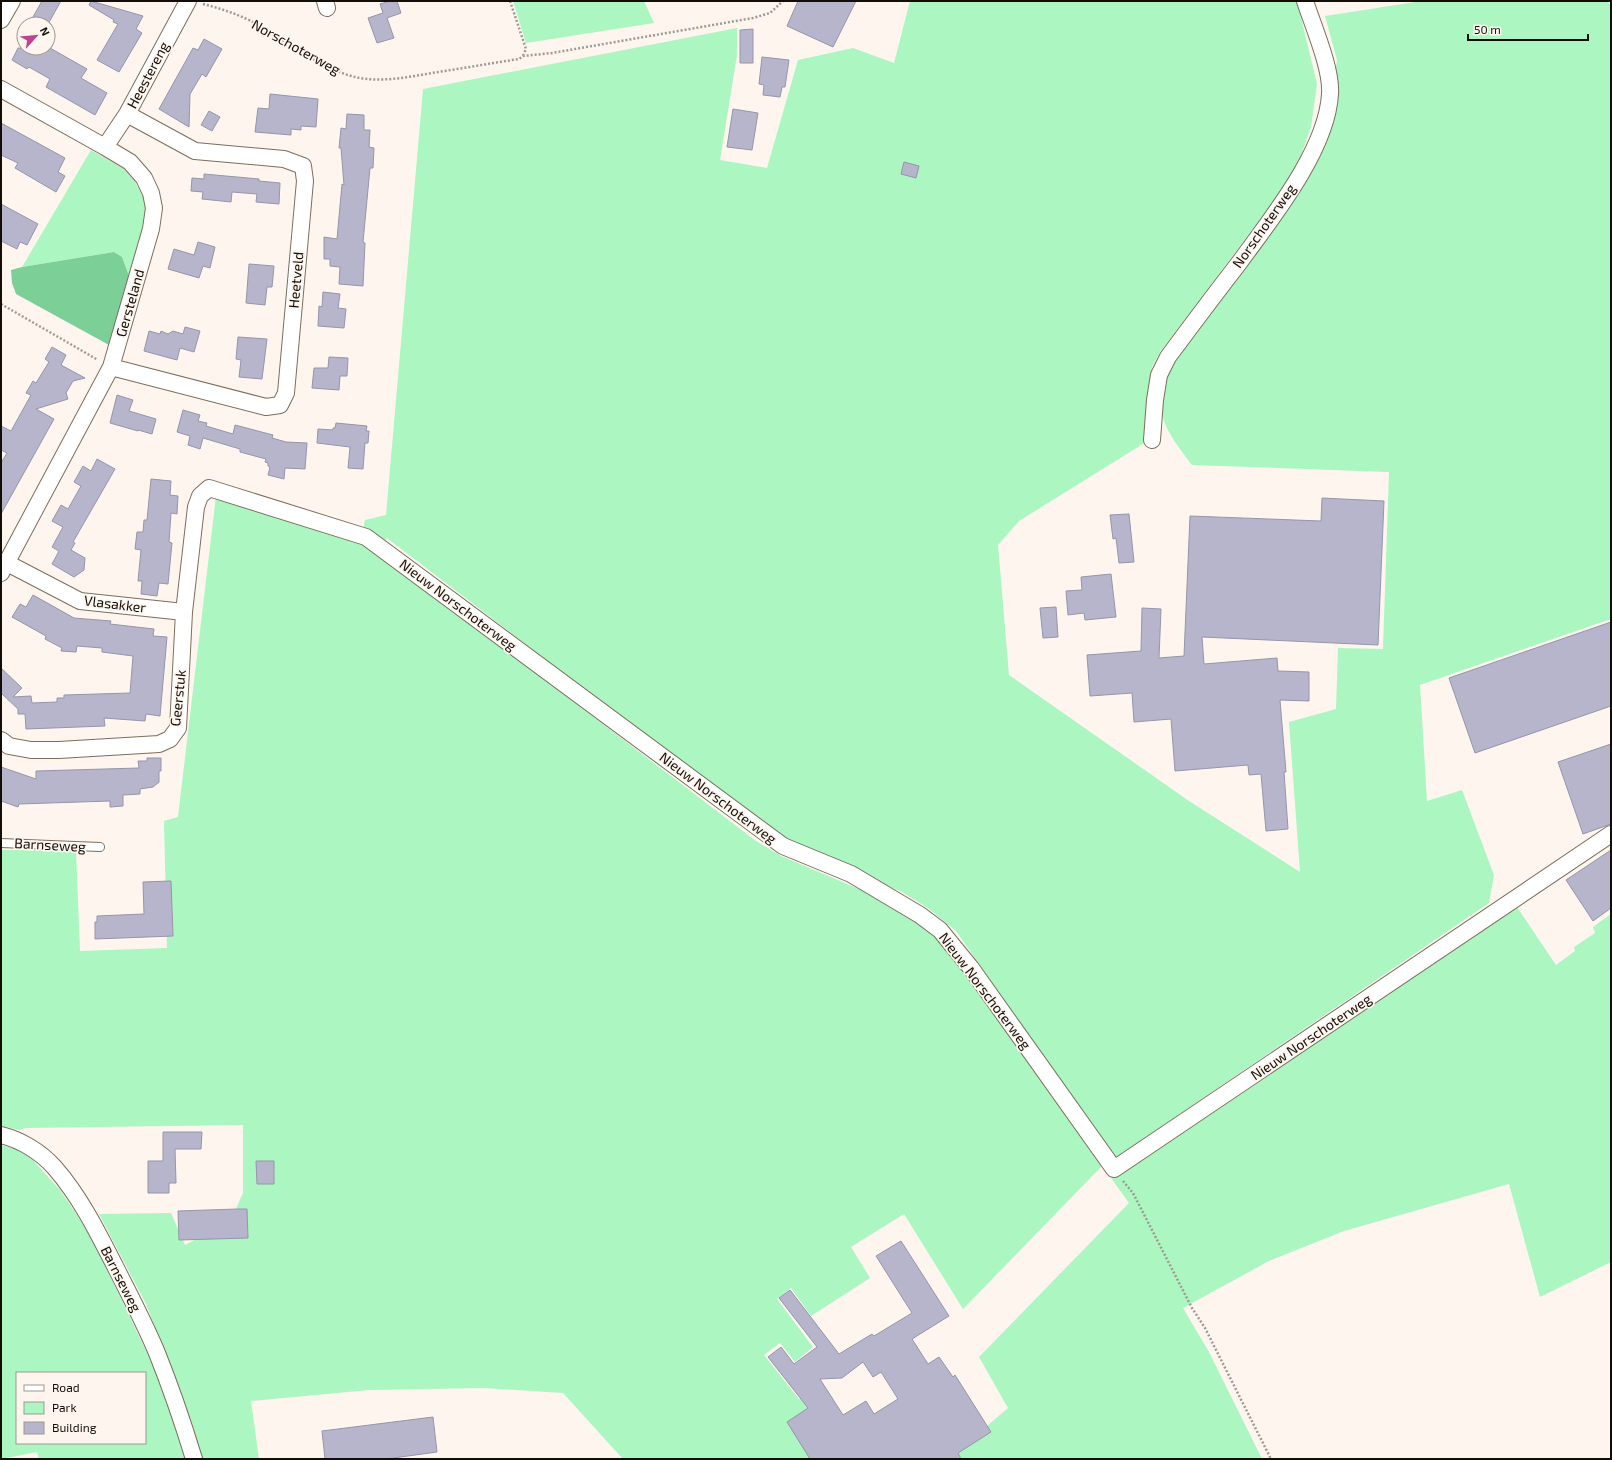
<svg xmlns="http://www.w3.org/2000/svg" width="1612" height="1460" font-family="'Exo 2',sans-serif">
<style>
.green{fill:#abf6c1;fill-rule:evenodd}
.forest{fill:#7cd097}
.building{fill:#b6b5cb;stroke:#9695aa;fill-rule:evenodd}
.lines{fill:none;stroke-linecap:round;stroke-linejoin:round}
.service-casing{stroke:#7d6d5d;stroke-width:10}
.minor-casing{stroke:#7d6d5d;stroke-width:18}
.path{stroke:#a19993;stroke-width:2.5;stroke-dasharray:2 2;stroke-linecap:butt}
.service{stroke:#fff;stroke-width:8}
.minor{stroke:#fff;stroke-width:16}
.labels{text-anchor:middle;stroke-width:3.5;stroke-linejoin:round;paint-order:stroke}
.street-label{font-size:14px;fill:#130d08;stroke:#fdf5ee}
</style>
<rect width="100%" height="100%" fill="#fdf5ee"/>
<path class="green" d="M513 1H644L654 23 526 43Z
M910 1H1297L1317 84 1311 127 1299 161 1285 186 1160 352 1152 367 1146 442 1019 521 998 545 1009 675 1189 801 1300 872 1289 722 1336 709 1338 648 1383 649 1389 472 1192 465C1183 453 1166 432 1163 417 1161 409 1166 377 1169 368L1326 132 1337 60 1325 16 1422 1H1607L1611 5V619L1420 685 1427 801 1462 790 1494 875 1489 903 1115 1158 956 931 928 908 902 892 783 841 387 538 383 543 363 530 365 520 386 515 423 89 737 28V55L720 160 767 168 798 60 853 48 894 63Z
M91 150 124 169 135 182 145 200V222L129 276 122 257 114 252 22 267Z
M216 496 358 537 756 841 781 856 897 905 941 938 1102 1166 963 1309 904 1214 851 1247 870 1278 811 1316 791 1288 777 1299 813 1347 795 1362 780 1343 764 1355 799 1399 814 1388 862 1459H623L563 1393 484 1388 369 1390 251 1401 259 1459H202L186 1407 146 1304 99 1214 171 1213 185 1245 226 1224 235 1211 243 1193V1125L25 1128 20 1130 1 1126V850H76L80 951 167 948 164 821 178 817Z
M1517 907 1556 965 1575 951 1574 947 1595 933 1593 927 1611 914V1262L1540 1297 1509 1184 1344 1231 1269 1261 1183 1308 1209 1352 1262 1459H913L973 1438 1008 1408 979 1357 1129 1203 1111 1178Z
M1 1145 13 1148 30 1157 60 1190 89 1233 170 1400 188 1459H39L37 1452 1 1459ZM17 1373H145V1443H17Z"/>
<path class="forest" d="M114 252 122 257 129 276 109 345 16 294 12 283 11 270 22 267Z"/>
<path class="building" d="M42 1H61L48 24H29Z
M91 1 143 16 136 29 142 33 119 72 97 60 118 24 113 22 114 20 89 5Z
M390 1H397L401 13 387 18 394 38 377 43 368 18 383 13 380 4Z
M798 1H856L833 47 787 26Z
M753 29V63H740V30Z
M204 39 222 49 206 77 202 74 190 94 189 127 159 109 193 48 198 50Z
M18 48H50L87 69 81 78 107 93 95 115 46 87 50 79 29 67 27 69 12 60Z
M762 57 789 60 785 87H782L780 97 763 95 764 85 759 84Z
M270 94 318 99 316 127 301 126V130L291 129V135L255 132 258 108 269 109Z
M733 109 758 113 752 150 727 147Z
M209 111 220 117 212 131 201 125Z
M347 114 364 115V130H370L369 147 374 148 373 168H370L363 242 365 243 363 286 339 284 340 267 330 266V259H324V237L337 239 342 184 344 185 341 148H339L341 128 346 129Z
M1 123 65 158 58 172 65 176 56 192 15 168 18 163 1 155Z
M904 162 919 166 916 178 901 174Z
M204 174 259 179V181L280 183 279 204 256 202 257 194 232 192 231 202 202 199 203 192 191 191 192 178 204 179Z
M1 204 38 224 27 245 20 242 17 249 1 241Z
M198 242 215 247 210 268 203 266 199 278 168 269 174 249 194 255Z
M249 264 274 266 272 287H267L265 305 246 303Z
M323 292 340 294 338 308 346 309 344 328 318 326 319 306 322 307Z
M185 327 200 331 194 352 180 348 177 360 144 351 149 331 160 334 161 331 168 334 173 331 183 334Z
M238 337 267 339 262 379 239 377 241 360 236 359Z
M52 347 66 355 61 365 85 378 73 381 66 393 68 399 36 409 54 419 1 514V463L7 453 1 450V426L11 431 31 395 26 393 33 381 36 383 49 362 45 359Z
M329 357 348 358 347 376H340L339 390 312 388 314 368H328Z
M117 395 133 400 129 411 156 419 152 434 138 430V431L110 423Z
M183 410 200 415 198 421 207 423 206 426 233 434 235 425 273 435 272 438 286 442 307 443 305 469 285 468 284 479 268 475 270 467 268 466V463L265 462 266 459 240 452V449L203 438 200 449 188 445 190 436 177 432Z
M336 423 367 426 366 431H369L368 443H365L363 469 348 468 350 447 317 443 318 429 333 430V428H335Z
M97 459 115 469 73 542 75 543 71 550 85 558 84 570 74 577 52 564 59 551 52 547 63 527 52 521 61 505 68 509 81 486 74 482 83 466 91 471Z
M151 479 171 481 170 495 178 496 177 514 171 513 169 542 172 543 168 584 159 583 157 596 141 594 142 581H138L141 550 135 549 137 532H143L144 520H147Z
M1322 498 1384 501 1378 645 1202 637 1204 664 1277 658 1278 671 1309 672V701L1280 700 1286 772H1284L1288 829 1266 831 1261 774 1249 775 1248 765 1175 771 1171 719 1134 722 1132 693 1090 696 1087 655 1141 651 1142 608 1161 609 1159 658 1184 656 1190 516 1321 521Z
M1129 514 1134 562 1119 563 1116 538 1113 539 1110 515Z
M1111 574 1116 617 1085 620 1084 613 1068 615 1066 591 1082 590 1081 577Z
M33 595 74 618 111 621 110 624 154 629 153 636 167 637 160 716 146 714 145 721 104 718 105 726 26 729 25 714H18V709L1 693V668L22 688 13 697 31 696 32 703 57 702V698H64V695L130 693 133 656 102 652V648L77 646 76 652 61 651 62 648 45 639 46 636 12 617 20 604 26 607Z
M1056 607 1058 637 1043 638 1040 608Z
M1611 622V706L1475 753 1449 678Z
M1611 744V824L1583 834 1558 762Z
M147 758H161V771H159V782L153 787 140 789V794L123 795V806L110 807V801L19 804 18 807 1 801V767L36 779V771L139 768 138 761H147Z
M1611 850V908L1593 921 1566 880Z
M171 881 173 936 95 939V922H97V916L144 914 143 882Z
M163 1132H202L201 1149H175L176 1183H169V1193H148V1161H163Z
M256 1161H274V1184H257Z
M237 1209H247L248 1238 179 1240 178 1211Z
M901 1241 949 1316 912 1339 928 1364 939 1357 953 1377 955 1375 991 1432 958 1453 961 1459H810L787 1422 808 1408 768 1357 781 1347 794 1364 817 1347 779 1298 790 1290 839 1354 872 1334 874 1336 912 1313 876 1256ZM863 1362 873 1377 881 1372 898 1399 874 1414 866 1401 843 1415 820 1379 842 1378Z
M433 1417 437 1452 386 1459H325L322 1431Z"/>
<g class="lines">
<defs>
<path id="service" d="M1 843 100 847"/>
<path id="minor" d="M325 1 327 8
M1 20 12 1
M1 89 105 147 130 162 144 178 151 193 154 208 151 229 111 367 1 573
M105 147 127 114 188 1
M111 367 266 407 280 405 286 393 305 181 303 166 284 159 195 151 127 114
M1152 440 1155 400 1159 375 1168 357C1191 326 1215 294 1239 263 1271 219 1327 150 1330 94 1332 69 1313 26 1305 1
M7 563 80 601 184 612
M1 740 9 746 31 750H59L159 744 170 739 178 728 184 612 196 507 200 496 209 488 366 537 783 846 851 874 920 915 940 930 971 968 1114 1169 1611 834
M1 1135C21 1140 41 1152 55 1168 81 1198 98 1233 116 1268 130 1296 145 1324 157 1353 171 1388 183 1423 194 1459"/>
</defs>
<use href="#service" class="service-casing"/>
<use href="#minor" class="minor-casing"/>
<path class="path" d="M510 1 526 49 523 56
M203 4C219 8 234 13 249 20 282 37 310 62 345 74 375 85 407 77 438 72 465 68 492 63 519 59L523 56 552 53 753 18 770 13 783 1
M1 304 98 360
M1123 1181 1133 1193 1192 1308 1205 1328 1271 1459"/>
<use href="#service" class="service"/>
<use href="#minor" class="minor"/>
</g>
<g class="labels">
<g class="street-label">
<text transform="translate(296 47) rotate(29)" y="5">Norschoterweg</text>
<text transform="translate(148 75) rotate(-62)" y="5">Heestereng</text>
<text transform="translate(1264 226) rotate(-55)" y="5">Norschoterweg</text>
<text transform="translate(296 280) rotate(-85)" y="5">Heetveld</text>
<text transform="translate(130 303) rotate(-74)" y="5">Gersteland</text>
<text transform="translate(115 604) rotate(7)" y="5">Vlasakker</text>
<text transform="translate(458 605) rotate(37)" y="5">Nieuw Norschoterweg</text>
<text transform="translate(178 698) rotate(-84)" y="5">Geerstuk</text>
<text transform="translate(718 798) rotate(37)" y="5">Nieuw Norschoterweg</text>
<text transform="translate(50 845) rotate(3)" y="5">Barnseweg</text>
<text transform="translate(985 991) rotate(53)" y="5">Nieuw Norschoterweg</text>
<text transform="translate(1311 1037) rotate(-34)" y="5">Nieuw Norschoterweg</text>
<text transform="translate(121 1279) rotate(63)" y="5">Barnseweg</text>
</g>
</g>
<rect width="1612" height="1460" fill="none" stroke="#130d08" stroke-width="4"/>
<rect x="16" y="1372" width="130" height="72" fill="#fdf5ee" stroke="#9f9892"/>
<rect x="24" y="1385" width="20" height="6" fill="#ffffff" stroke="#9f9892"/>
<text x="52" y="1392" font-size="12" fill="#130d08">Road</text>
<rect x="24" y="1402" width="20" height="12" fill="#abf6c1" stroke="#9f9892"/>
<text x="52" y="1412" font-size="12" fill="#130d08">Park</text>
<rect x="24" y="1422" width="20" height="12" fill="#b6b5cb" stroke="#9f9892"/>
<text x="52" y="1432" font-size="12" fill="#130d08">Building</text>
<g transform="translate(36 36) rotate(63)"><circle r="19" fill="#fdf5ee" stroke="#9f9892"/>
<path d="M0-3L7 15L0 10L-7 15Z" fill="#bf4290"/>
<text y="-6" font-size="11" font-weight="bold" text-anchor="middle" fill="#130d08">N</text>
</g>
<path d="M1468 34v6h120v-6" fill="none" stroke="#130d08" stroke-width="2"/>
<text x="1474" y="34" font-size="12" fill="#130d08" stroke="#fdf5ee" stroke-width="3" paint-order="stroke">50 m</text>
</svg>
